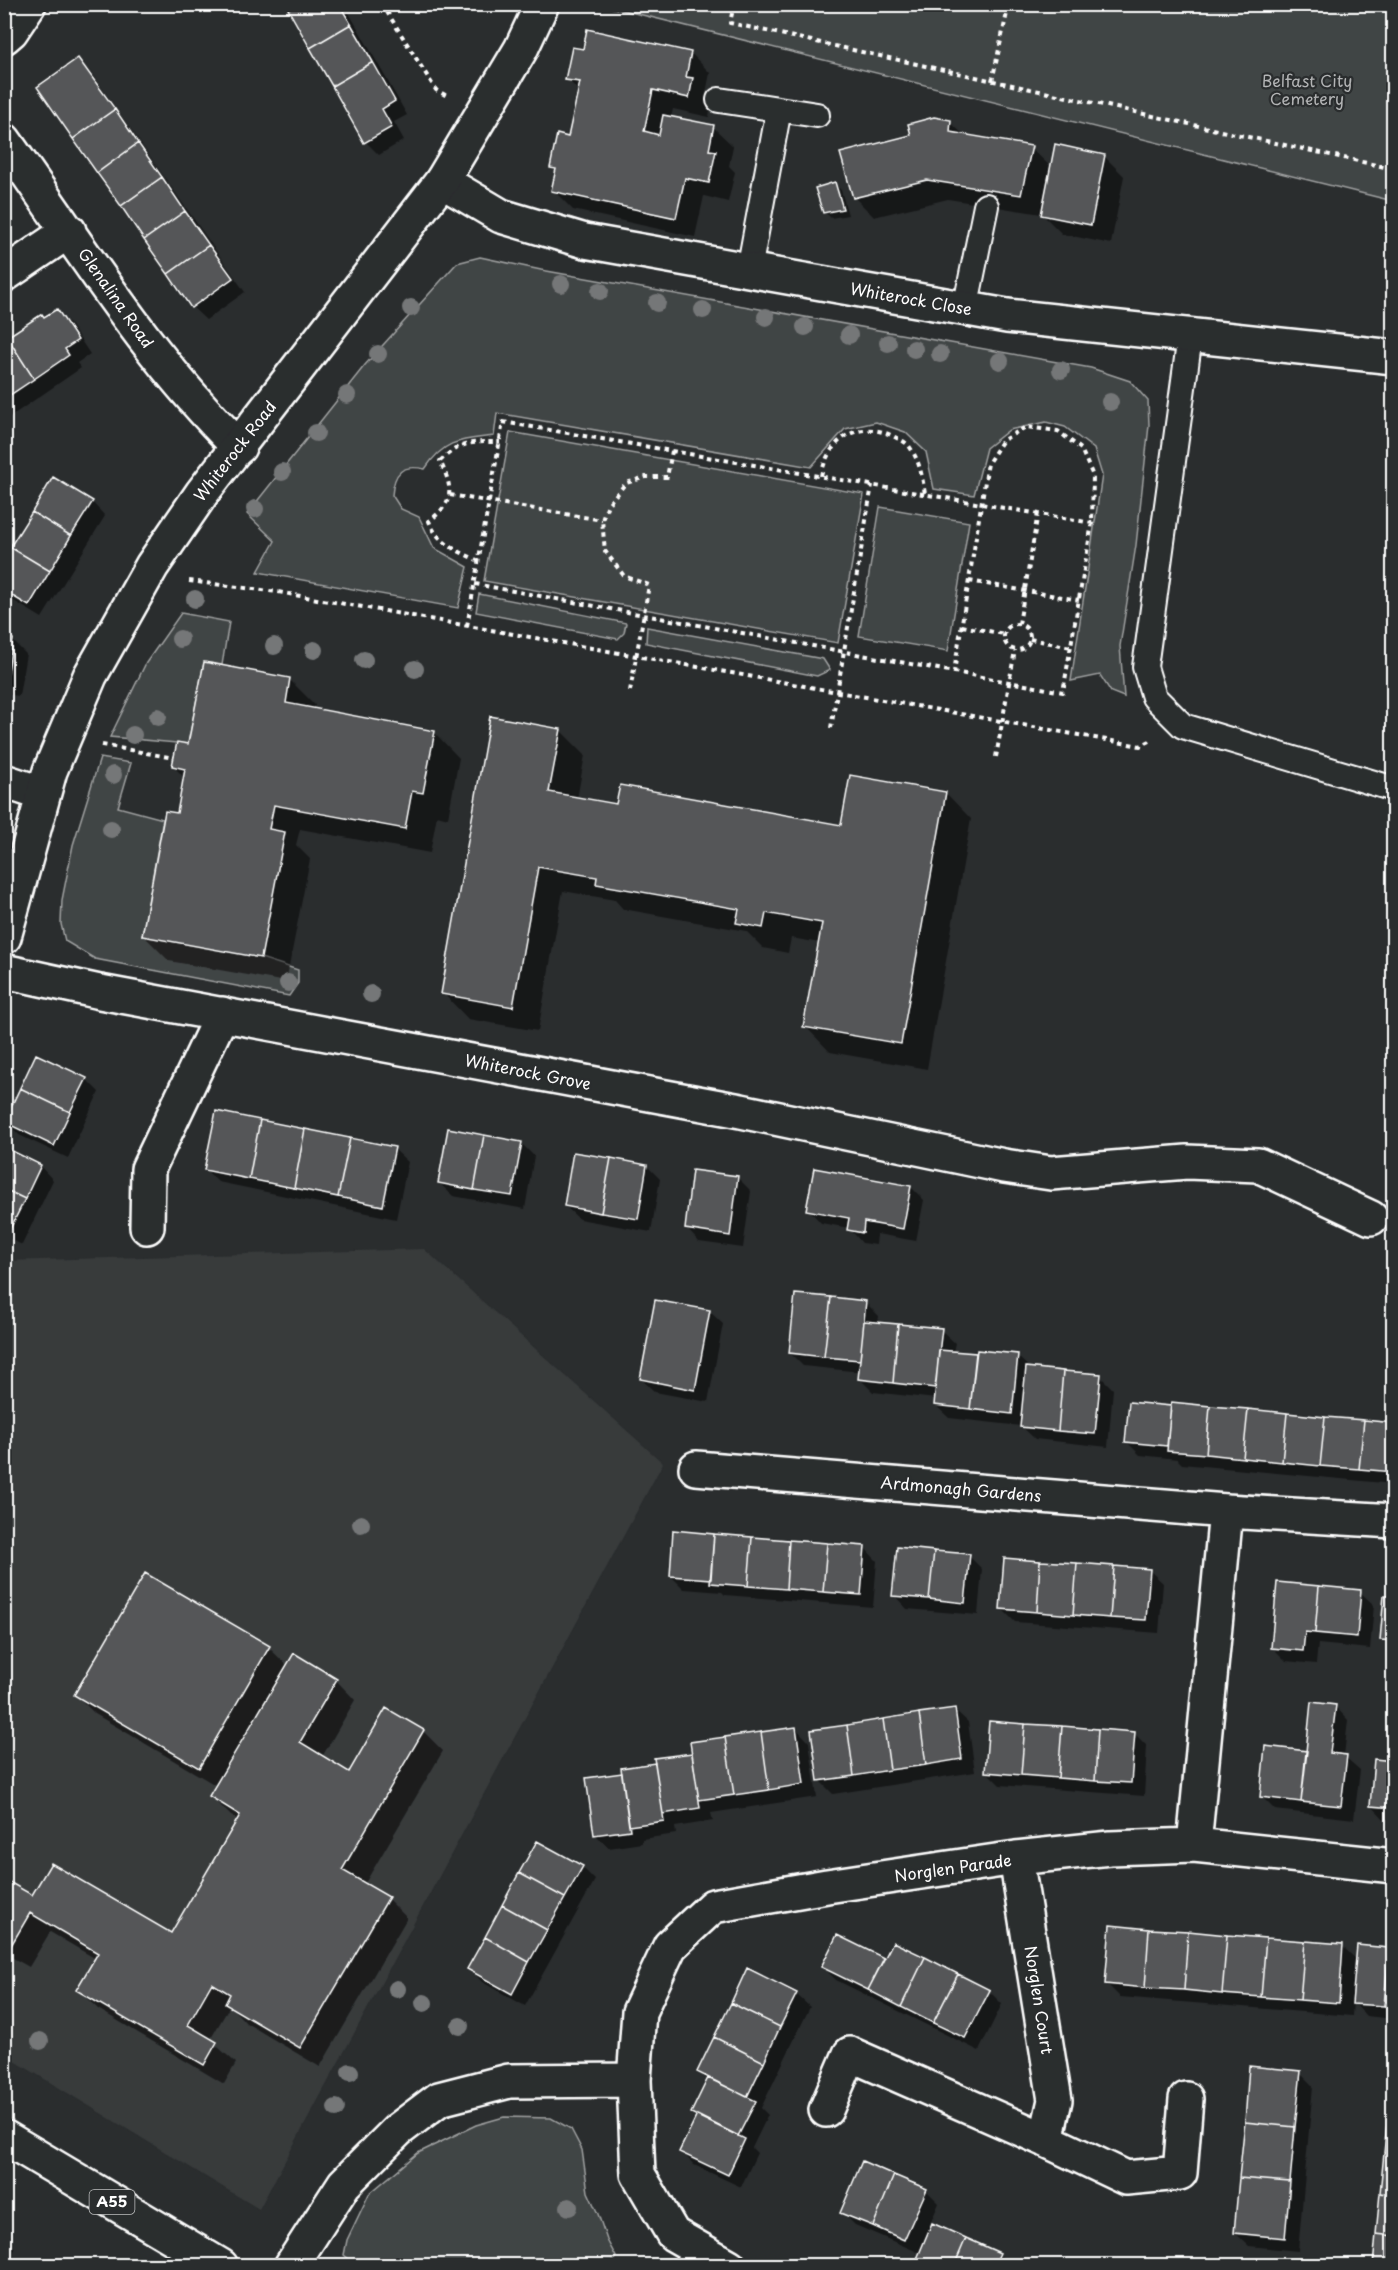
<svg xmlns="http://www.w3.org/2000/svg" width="1398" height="2270" font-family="'Playpen Sans',sans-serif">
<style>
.built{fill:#373a3b}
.green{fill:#414445;stroke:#a0a2a2;stroke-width:1.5}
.shadow{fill:#0007}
.building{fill:#555758;stroke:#fff;stroke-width:1.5}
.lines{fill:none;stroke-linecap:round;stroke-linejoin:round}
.lane-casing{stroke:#fff;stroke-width:28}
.street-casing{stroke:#fff;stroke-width:38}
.secondary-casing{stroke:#fff;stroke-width:38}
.highway-casing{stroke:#fff;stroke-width:38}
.path{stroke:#fff;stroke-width:4;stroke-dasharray:4.5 4.5;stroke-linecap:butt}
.lane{stroke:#2a2d2e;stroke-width:24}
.street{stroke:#2a2d2e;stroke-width:33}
.secondary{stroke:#2a2d2e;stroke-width:33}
.highway{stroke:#2a2d2e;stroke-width:33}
.tree{fill:#757778}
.labels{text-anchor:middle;stroke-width:4.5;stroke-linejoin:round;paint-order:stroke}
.shield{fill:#2a2d2e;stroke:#bfc0c0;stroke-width:1.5}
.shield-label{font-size:15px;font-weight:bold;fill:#fff}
.park-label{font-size:16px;fill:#b3b4b5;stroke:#2a2d2e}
.street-label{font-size:16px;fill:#fff;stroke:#2a2d2e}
</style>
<rect width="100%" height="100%" fill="#2a2d2e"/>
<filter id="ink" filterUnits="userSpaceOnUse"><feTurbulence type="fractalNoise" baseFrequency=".0167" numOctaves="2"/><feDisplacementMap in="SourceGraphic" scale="12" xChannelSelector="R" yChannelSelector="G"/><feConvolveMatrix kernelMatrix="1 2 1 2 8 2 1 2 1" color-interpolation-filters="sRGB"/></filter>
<g filter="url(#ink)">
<path class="built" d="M424 1249 663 1463 259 2209 5 2055 4 1261Z"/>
<path class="green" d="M602 5H1393V201Z
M480 257 541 270 1091 368 1130 381 1148 401 1149 425 1136 545 1120 646 1124 697 1111 692 1100 675 1071 681 1102 475 1094 449 1065 427 1046 422 1009 430 986 448 974 495 934 489 926 452 905 432 876 422 845 429 811 467 497 413 494 436C461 440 445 439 425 469 402 464 394 472 392 495L401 509 419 517 434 548 468 567 458 608 258 572 275 541 247 514 365 365 457 263Z
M510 432 864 494 838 643 484 581Z
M880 507 969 522 948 651 859 636Z
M479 594 626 623 624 633 618 639 476 612Z
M181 613 229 622 222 665 204 662 188 744 110 737 146 663Z
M647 627 823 659 830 670 817 676 646 643Z
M100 758 131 763 118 807 163 819 142 936 261 958 298 970V983L289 996 95 959 65 941 61 924 62 900 73 845Z
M504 2117 551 2118 571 2129 582 2150 588 2192 598 2214 607 2240 616 2257 610 2265 354 2263 344 2255 347 2240 369 2194 418 2153 476 2125Z"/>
<path class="shadow" d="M299 4H344L407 115 394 122 404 140 379 155 366 142Z
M584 51 691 53 710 73 706 93 712 99 709 117 673 109 671 118 713 127 733 146 729 166 735 172 728 202 704 196 695 237 573 210 553 190 557 173 551 167 569 138 580 92 567 79Z
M78 60 91 73 245 292 206 320 192 307Z
M950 122 965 136 1031 148 1052 168 1104 156 1124 176 1111 244 1062 234 1041 213V214L948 199 874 217 854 197 913 136Z
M834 184 841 190 848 215 831 218 825 212Z
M56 311 70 324 90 354 77 363 81 368 4 421V341Z
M92 502 105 516 42 618 4 595V560Z
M4 639 12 640 26 654 19 696 4 694Z
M289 679 315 705 314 709 434 732 459 758 448 818 437 815 430 853 300 829 296 845 310 859 286 982 169 961 143 935 179 815 185 778 173 766 189 746Z
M560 730 585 755 577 799 617 806 842 827 946 793 971 819 927 1069 830 1052 805 1026 820 943 791 938 788 953 763 948 746 931 623 909 615 900 563 891 538 1031 468 1019 443 993Z
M86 1079 99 1092 68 1158 19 1135 6 1121Z
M521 1143 534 1156 525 1209 453 1196 439 1183Z
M4 1149 40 1166 53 1180 22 1245 4 1236Z
M394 1149 408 1162 396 1219 218 1182 205 1169Z
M647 1166 660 1179 651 1232 579 1219 565 1206Z
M738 1178 751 1191 743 1248 699 1242 686 1228Z
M911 1187 924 1200 916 1241 877 1234 876 1245 862 1243 849 1228 821 1223 808 1209Z
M866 1303 879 1316 878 1323 941 1330 955 1343 953 1352 1017 1356 1031 1369 1100 1376 1113 1389 1108 1447 1035 1439 1021 1426 949 1418 935 1405 936 1399 873 1392 860 1379 861 1372 803 1366 790 1353Z
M709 1311 723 1324 708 1402 655 1392 641 1379Z
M1130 1403 1394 1425V1484L1182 1464 1177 1459 1140 1455 1127 1442Z
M864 1547 877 1561 873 1607 725 1595 722 1592 684 1589 671 1576Z
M969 1556 982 1569 978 1615 907 1609 894 1595Z
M1149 1570 1163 1583 1159 1633 1015 1622 1002 1609Z
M1360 1592 1374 1605 1370 1649 1318 1644 1316 1664 1286 1661 1273 1648Z
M1394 1597V1651L1382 1639Z
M269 1648 288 1666 336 1680 355 1700 322 1757 350 1774 423 1731 443 1751 364 1885 388 1899 407 1918 320 2067 246 2023 230 2006 210 2040 236 2063 224 2084 98 2009 78 1990 96 1959 50 1932 29 1967 4 1953V1881L33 1897 171 1935 239 1820 231 1816 211 1796 217 1786 95 1714 76 1695Z
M1335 1706 1348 1720 1344 1756 1360 1770 1354 1819 1275 1810 1262 1797 1308 1752Z
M954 1709 968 1722 975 1772 833 1794 820 1781Z
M796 1728 809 1742 817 1797 711 1813 713 1821 675 1827 676 1834 642 1839V1843L609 1848 596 1835 623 1774Z
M1134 1733 1147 1746 1144 1796 1000 1785 987 1772Z
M1394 1762V1819H1384L1371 1805Z
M582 1867 595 1880 525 2006 482 1982 469 1968Z
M838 1937 885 1960 989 1991 1002 2004 979 2051 836 1980 823 1967Z
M1342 1946 1357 1960 1394 1950V2019L1366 2016 1353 2002 1352 2016 1120 1997 1107 1984Z
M796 1994 810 2007 761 2108 768 2115 752 2148 757 2153 741 2187 694 2165 681 2151 697 2117 692 2112 708 2081 699 2072Z
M1300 2073 1313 2086 1298 2251 1249 2246 1235 2233Z
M926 2190 939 2203 930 2224 999 2254 1010 2266H915L920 2253 855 2225 842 2212Z
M4 2239 15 2249 6 2266H4Z"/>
<path class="building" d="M296 4H339L351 24 310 48 288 9Z
M351 24 373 62 332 86 310 48Z
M587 29 691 52 686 77 693 78 689 98 653 90 644 131 659 135 663 115 714 125 709 150 716 151 709 183 685 178 676 218 551 191 556 169 550 168 557 134 568 137 580 82 565 80 572 47 583 49Z
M78 58 115 109 73 139 37 87Z
M373 62 395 101 382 109 392 127 364 143 332 86Z
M115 109 138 143 97 173 73 139Z
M934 117 951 120 950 132 1032 146 1021 195 927 180 853 198 840 153 911 135 908 124Z
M138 143 162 177 121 206 97 173Z
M1055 144 1105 155 1091 225 1041 215Z
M162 177 185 211 144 240 121 206Z
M835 182 843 209 823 213 815 188Z
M185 211 209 245 168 274 144 240Z
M209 245 233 278 191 308 168 274Z
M57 309 78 340 65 349 69 355 34 379 7 337 42 314 44 317Z
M7 337 34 379 4 399V339Z
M53 477 93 501 71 536 32 512Z
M32 512 71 536 50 571 10 547Z
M10 547 50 571 29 606 4 591V556Z
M4 637 13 639 6 684H4Z
M204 662 290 678 286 703 435 731 423 793 412 791 405 829 274 805 269 829 285 832 261 958 142 936 165 811 177 813 185 769 172 766 177 742 188 744Z
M490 716 561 729 549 792 616 804 620 785 841 825 850 775 946 792 901 1044 803 1027 822 923 766 913 763 928 736 923 739 909 596 884 597 877 538 867 513 1007 441 994Z
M36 1054 87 1078 70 1112 20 1088Z
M20 1088 70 1112 54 1146 4 1122Z
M216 1111 260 1120 249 1179 204 1170Z
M260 1120 305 1129 294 1188 249 1179Z
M448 1128 484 1135 474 1190 438 1183Z
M305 1129 350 1138 338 1197 294 1188Z
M484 1135 522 1142 512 1196 474 1190Z
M350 1138 395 1147 383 1206 338 1197Z
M4 1147 41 1165 25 1199 4 1189Z
M573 1152 611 1158 601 1213 564 1206Z
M611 1158 647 1165 638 1219 601 1213Z
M814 1168 911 1186 903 1229 864 1222 863 1233 847 1230 849 1218 806 1210Z
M692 1170 738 1176 730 1236 685 1229Z
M4 1189 25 1199 8 1233 4 1231Z
M795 1294 831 1297 824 1357 789 1353Z
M831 1297 866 1301 860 1360 824 1357Z
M655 1300 710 1310 695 1390 640 1379Z
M864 1321 898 1324 893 1383 858 1379Z
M898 1324 942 1328 935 1388 893 1383Z
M939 1350 976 1353 970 1409 934 1405Z
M977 1350 1018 1354 1012 1414 970 1409Z
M1026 1367 1063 1371 1058 1431 1020 1427Z
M1063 1371 1101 1374 1095 1434 1058 1431Z
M1129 1402 1171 1406 1167 1446 1125 1442Z
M1171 1402 1210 1406 1206 1454 1167 1451Z
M1210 1406 1248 1409 1243 1458 1206 1454Z
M1248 1409 1287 1413 1282 1462 1243 1458Z
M1287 1413 1325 1417 1320 1466 1282 1462Z
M1325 1417 1364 1420 1359 1469 1320 1466Z
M1364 1420 1394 1423V1472L1359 1469Z
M673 1530 714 1534 711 1579 670 1576Z
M714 1534 752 1537 748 1586 710 1583Z
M752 1537 789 1540 786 1589 748 1586Z
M789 1540 827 1543 823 1592 786 1589Z
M827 1543 865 1546 861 1595 823 1592Z
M897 1547 934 1551 929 1599 892 1596Z
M934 1551 970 1554 965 1603 929 1599Z
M1004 1558 1040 1561 1037 1612 1000 1609Z
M1040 1561 1077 1563 1073 1615 1037 1612Z
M1077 1563 1114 1566 1110 1618 1073 1615Z
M1114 1566 1150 1569 1146 1620 1110 1618Z
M145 1573 270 1646 199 1768 74 1695Z
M1277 1582 1319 1586 1315 1633 1305 1632 1303 1651 1271 1648Z
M1319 1586 1361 1590 1357 1637 1315 1633Z
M1384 1595H1394V1641L1380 1640Z
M294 1653 337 1679 300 1742 349 1772 386 1708 424 1730 342 1870 389 1897 300 2048 225 2004 230 1994 212 1983 188 2025 217 2042 204 2065 76 1990 98 1953 30 1913 9 1949 4 1946V1879L32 1895 51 1863 171 1933 240 1815 209 1796Z
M1311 1702 1336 1705 1330 1753 1347 1755 1341 1806 1301 1802Z
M955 1708 962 1759 926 1765 919 1713Z
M919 1713 926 1765 890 1770 883 1719Z
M883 1719 890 1770 854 1776 847 1725Z
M989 1721 1025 1724 1021 1775 985 1772Z
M1025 1724 1062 1726 1058 1778 1021 1775Z
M847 1725 854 1776 818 1781 811 1730Z
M1062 1726 1098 1729 1095 1781 1058 1778Z
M796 1727 804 1784 769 1790 761 1732Z
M1098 1729 1135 1732 1131 1783 1095 1781Z
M761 1732 769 1790 734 1795 725 1737Z
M725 1737 734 1795 699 1800 690 1742Z
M1265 1746 1307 1751 1301 1802 1260 1797Z
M692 1753 700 1808 663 1814 654 1758Z
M1374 1759 1394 1761V1808L1370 1806Z
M655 1763 664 1821 629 1826 621 1768Z
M622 1773 630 1830 594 1835 586 1778Z
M537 1841 583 1866 565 1898 519 1873Z
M519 1873 565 1898 547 1930 502 1905Z
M502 1905 547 1930 529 1962 485 1937Z
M1110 1925 1149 1929 1145 1988 1105 1984Z
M1149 1929 1188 1931 1184 1990 1145 1988Z
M1188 1931 1227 1935 1222 1994 1184 1990Z
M837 1935 884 1958 868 1990 821 1967Z
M1227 1935 1266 1938 1261 1997 1222 1994Z
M485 1937 529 1962 512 1994 467 1969Z
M1266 1938 1305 1941 1300 2000 1261 1997Z
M1305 1941 1343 1944 1339 2003 1300 2000Z
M893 1942 925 1957 901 2007 868 1990Z
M1357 1945 1389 1948 1384 2006 1352 2004Z
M1389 1948 1394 1949V2007L1384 2006Z
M925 1957 958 1974 933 2023 901 2007Z
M747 1968 797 1993 780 2027 731 2003Z
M958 1974 990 1990 965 2038 933 2023Z
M731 2003 780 2027 764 2062 714 2037Z
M714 2037 764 2062 747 2097 697 2072Z
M1249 2066 1301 2071 1295 2127 1245 2122Z
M708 2078 756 2101 738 2136 691 2113Z
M1388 2113H1394V2154L1384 2153Z
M697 2115 745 2139 728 2175 679 2152Z
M1245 2122 1295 2127 1290 2182 1239 2178Z
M1384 2153 1394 2154V2195L1380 2193Z
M862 2161 894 2175 873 2226 840 2213Z
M894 2175 927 2189 904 2240 873 2226Z
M1239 2178 1290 2182 1285 2238 1234 2233Z
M1380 2193 1394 2195V2236L1376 2234Z
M932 2223 966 2238 954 2266H914Z
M1376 2234 1394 2236V2266H1373Z
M966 2238 1000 2253 994 2266H954Z"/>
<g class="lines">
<defs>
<path id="lane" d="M719 100 817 115
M749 270 779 109
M965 309 986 206
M1190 336 1145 667 1154 697 1183 726 1394 789
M686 2266 697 2247"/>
<path id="street" d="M4 37 11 31 29 4
M4 140C79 245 147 357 239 447
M442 181 501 216 585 241 1007 316 1394 357
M4 275 69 231
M4 781 43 794
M4 971 100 992 741 1111 1004 1166 1051 1173 1187 1162 1258 1165 1371 1218
M147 1227 148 1169 222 1014
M696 1468 1226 1511 1394 1521
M1194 1845 1226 1511
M1016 1858 1055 2100 1046 2140
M826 2110 850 2054 1046 2140 1126 2178 1180 2173 1186 2099
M291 2266 344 2184 398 2130 439 2099 509 2081 634 2080
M729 2266 673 2234 638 2174 634 2080 639 2012 670 1946 713 1906 827 1886 1016 1858 1110 1848 1194 1845 1394 1866"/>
<path id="secondary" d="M4 937 50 771 90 676 152 566 202 493 442 181 521 49 542 4"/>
<path id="highway" d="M4 2137 221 2266"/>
</defs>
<use href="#lane" class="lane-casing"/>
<use href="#street" class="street-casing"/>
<use href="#secondary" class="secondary-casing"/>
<use href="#highway" class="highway-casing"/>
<path class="path" d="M382 4 436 90 447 96
M734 4 730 23 1394 169
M992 81 1009 4
M821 476C828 439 858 419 893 436 898 439 905 441 909 446 920 461 922 476 925 494
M450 495 602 520
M479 561C458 551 438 544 429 521 455 502 453 488 440 461 461 441 472 442 500 442
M189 581 278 592 1140 746 1150 741
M969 581 1079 600
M475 584 1009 682 1063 692 1092 523 1093 476 1081 449 1058 431 1026 427 1003 440 988 463 954 672
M1004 637a13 13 0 1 1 26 0a13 13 0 1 1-26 0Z
M1019 624 1038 513
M467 626 503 422 1092 523
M962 626 1004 634
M1030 639 1071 647
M630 691 649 585 624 576 605 551 602 520 608 504 626 483 646 477H667L672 451
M831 728 872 485
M102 745 174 758
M996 757 1015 650"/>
<use href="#lane" class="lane"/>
<use href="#street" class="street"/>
<use href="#secondary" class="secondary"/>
<use href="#highway" class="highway"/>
</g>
<g class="tree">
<circle cx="561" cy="284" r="9"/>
<circle cx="600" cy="291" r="9"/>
<circle cx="657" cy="303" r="9"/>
<circle cx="411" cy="308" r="9"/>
<circle cx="703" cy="310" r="9"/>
<circle cx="766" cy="317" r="9"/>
<circle cx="805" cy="327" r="9"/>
<circle cx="849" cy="335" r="9"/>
<circle cx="888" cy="343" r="9"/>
<circle cx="914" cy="349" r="9"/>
<circle cx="378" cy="354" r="9"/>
<circle cx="940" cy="354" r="9"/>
<circle cx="1000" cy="361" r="9"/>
<circle cx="1061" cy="370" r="9"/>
<circle cx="347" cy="395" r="9"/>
<circle cx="1110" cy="402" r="9"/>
<circle cx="316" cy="433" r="9"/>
<circle cx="282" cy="472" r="9"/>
<circle cx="255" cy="509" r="9"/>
<circle cx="195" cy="599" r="9"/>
<circle cx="180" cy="639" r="9"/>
<circle cx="274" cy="646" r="9"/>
<circle cx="314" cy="650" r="9"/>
<circle cx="364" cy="660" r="9"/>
<circle cx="415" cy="669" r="9"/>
<circle cx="158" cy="717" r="9"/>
<circle cx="133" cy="735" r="9"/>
<circle cx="113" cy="775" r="9"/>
<circle cx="111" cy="829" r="9"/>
<circle cx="288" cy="983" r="9"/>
<circle cx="371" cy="994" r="9"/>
<circle cx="361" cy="1524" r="9"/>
<circle cx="397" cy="1989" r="9"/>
<circle cx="424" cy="2003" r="9"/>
<circle cx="460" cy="2026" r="9"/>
<circle cx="40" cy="2041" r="9"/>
<circle cx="350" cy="2072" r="9"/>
<circle cx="336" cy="2108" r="9"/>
<circle cx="569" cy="2207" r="9"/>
</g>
</g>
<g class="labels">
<rect class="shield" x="89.5" y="2190" width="45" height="24" rx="4.5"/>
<g class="shield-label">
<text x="112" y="2207">A55</text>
</g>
<g class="park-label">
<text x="1307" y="87">Belfast City<tspan x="1307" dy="18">Cemetery</tspan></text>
</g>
<g class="street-label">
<text transform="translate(116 298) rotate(55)" y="6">Glenalina Road</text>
<text transform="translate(911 299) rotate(10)" y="6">Whiterock Close</text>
<text transform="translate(235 451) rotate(-52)" y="6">Whiterock Road</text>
<text transform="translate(528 1072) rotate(11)" y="6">Whiterock Grove</text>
<text transform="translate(961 1489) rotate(5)" y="6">Ardmonagh Gardens</text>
<text transform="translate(953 1868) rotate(-8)" y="6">Norglen Parade</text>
<text transform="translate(1039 2000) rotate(81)" y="6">Norglen Court</text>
</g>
</g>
<rect width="1398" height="2270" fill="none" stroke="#2a2d2e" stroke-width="24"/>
<rect x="12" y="12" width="1374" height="2246" fill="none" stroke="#fff" stroke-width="2" filter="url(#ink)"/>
</svg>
